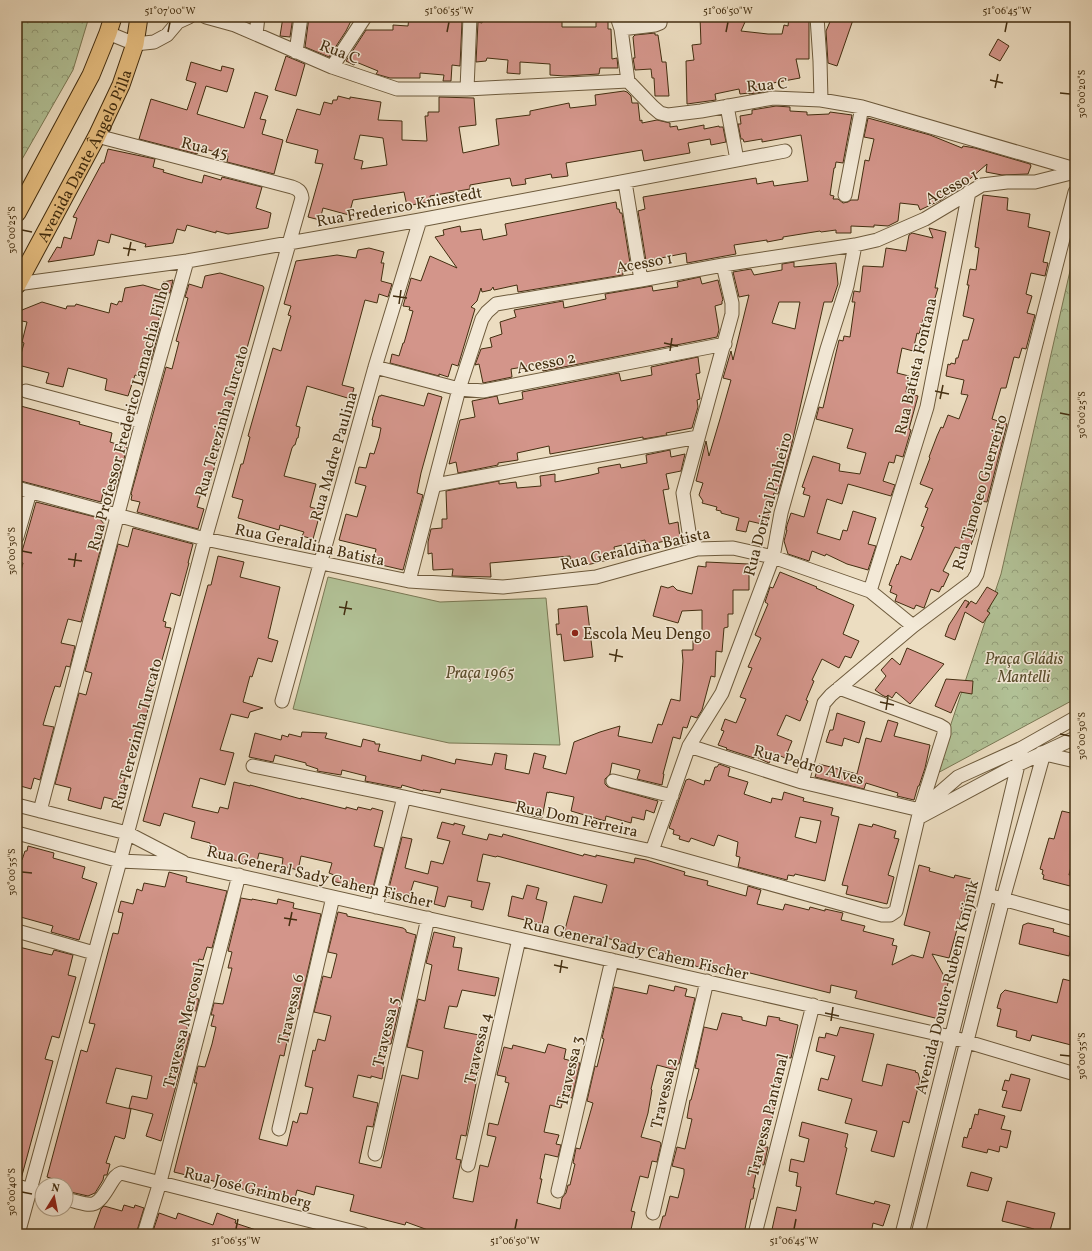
<svg xmlns="http://www.w3.org/2000/svg" width="1092" height="1251" font-family="Vollkorn,serif">
<style>
.green{fill:#b2c297;stroke:#7a7854}
.forest{fill:url(#forest-crowns);stroke:#7a7854}
.building{fill:#d3958a;stroke:#432e10;fill-rule:evenodd}
.lines{fill:none;stroke-linecap:round;stroke-linejoin:round}
.minor-casing{stroke:#6d5a3c;stroke-width:15}
.major-casing{stroke:#432e10;stroke-width:19}
.minor{stroke:#f3e9d7;stroke-width:13}
.major{stroke:#e6be80;stroke-width:17}
.ticks{fill:none;stroke:#432e10;stroke-width:1.5}
.poi-dot{fill:#8f2418;stroke:#f3e9d7;stroke-width:1.5}
.labels{text-anchor:middle;stroke-width:3;stroke-linejoin:round;paint-order:stroke}
.street-label{font-size:16px;fill:#432e10;stroke:#f3e9d7}
.poi-label{font-size:16px;fill:#432e10;stroke:#f3e9d7;text-anchor:start}
.park-label{font-size:16px;font-style:italic;fill:#594c2b;stroke:#f3e9d7}
.neatline{fill:none;stroke:#432e10;stroke-width:1.5}
.ticks-label{font-size:10px;text-anchor:middle;fill:#432e10}
</style>
<defs>
<pattern id="forest-crowns" width="20" height="18" patternUnits="userSpaceOnUse"><rect width="20" height="18" fill="#b2c297"/><path d="M2 6a3 3 0 1 1 6 0M12 15a3 3 0 1 1 6 0" fill="none" stroke="#929e7a"/></pattern>
</defs>
<rect width="100%" height="100%" fill="#ecddc1"/>
<filter id="stains"><feTurbulence type="fractalNoise" baseFrequency=".005" numOctaves="4"/><feColorMatrix values="0 0 0 0 .2 0 0 0 0 .09 0 0 0 0 .02 0 0 0 .5 -.17"/></filter>
<radialGradient id="worn" r=".72"><stop offset=".6" stop-color="#630" stop-opacity="0"/><stop offset="1" stop-color="#630" stop-opacity=".3"/></radialGradient>
<path class="green" d="M328 577 440 602 546 598 560 745 449 743 293 709Z"/>
<path class="forest" d="M17 17H89L73 70 17 168Z
M1075 249V699L934 775 1001 574Z"/>
<path class="building" d="M283 17H293L290 37 280 36Z
M309 17H353L346 31 329 57 305 47Z
M409 17H460V21L462 22 460 66 452 65 451 81H443L444 75 420 73V78H390L376 74 378 71 356 62 354 65 346 61 366 30H393V25L408 26Z
M483 17H494V19H548V20L562 21V27H596V18H608V29H611L612 59 617 58 618 68H600L599 74 565 76 550 75V64L520 62V74L507 73 508 60 487 58 486 61 476 62 478 22 482 23Z
M700 17H742L741 21 745 22 741 31 768 34H782L784 25 788 26 789 17H809V59H796L800 78 762 85 763 92 749 94V93L740 94 739 89 715 94 716 100 687 104 686 61 694 60 692 45 701 44Z
M832 17H854L837 66 828 63 826 31Z
M655 33V35H658L662 62H666L669 96H655L654 78H652L651 69 635 70 633 58H635L633 37 635 35Z
M998 39 1009 46 1000 61 989 55Z
M286 56 305 64 296 96 275 90Z
M191 62 221 71 222 66 234 69 227 92 206 86 197 114 244 128 255 92 268 96 260 119 266 120 262 134 283 140 274 174 227 162 228 156 199 147 197 154 139 139 151 99 187 110 196 83 186 80Z
M624 91 627 92 631 96 632 103H638L640 121 642 120V123L657 120 670 123V127L677 126 678 130 704 125V129L719 126V127H723L726 142 711 145 710 139 688 143 690 153 644 161 642 150 566 163 568 176 552 178 551 174 525 179 526 184 512 186 510 178 470 185V189L430 196 431 201 407 206 404 192 353 200 349 215 323 208 320 220 308 217 323 164 315 163 318 150 286 142 297 109 320 115 324 102 332 104 333 100H337L338 96 350 99V97L381 102 378 120 402 121V140L427 141 425 116H428V112H439V97L474 98 476 125 459 127 463 153 499 145 496 119 530 115V111L569 103 570 108 596 105 595 95ZM360 135 383 138 387 165 361 169 363 161 354 159Z
M776 106 790 107V111L807 112V115L829 114 830 112 852 115 843 163 836 162 835 168H834L830 195 834 196 833 199H838L843 203 848 202 851 200H858L865 160 869 161 874 139 864 137 868 118 930 135 962 148 963 146 975 148 1030 164 1031 166 1028 174 1002 175 986 172 987 164 956 191 949 194 941 200 920 210 918 205 900 203 898 221 888 226 874 225V227L851 226V233H836V230L821 232 820 231 783 237V239L767 242V240L734 245 736 254 687 263 686 253 646 261 638 211 645 209 643 197 756 178 757 184 773 181 774 186 808 181 801 135 762 142V139L744 142 743 139H741L738 124H741L740 116 752 114V110Z
M108 149 155 159 153 167 164 170 163 172 187 179 202 183 204 175 221 180 222 177 262 187 256 208 271 213 268 228 228 234 216 231V233L187 225 185 231 177 229 173 243 145 247 146 244 111 234 109 243 98 240 94 255 48 262 57 247 61 248 64 237 71 239 77 218 73 217 102 163H104Z
M983 195 1008 198 1007 210 1030 214 1028 227 1050 232 1043 262 1048 263 1045 276 1031 273 1026 294 1032 296 1027 313 1035 315 1026 349 1022 348 1019 358 1014 357 1006 388H1001L992 419 1007 424 987 502 980 501 971 527 977 529 971 545 968 543 965 550 955 547 943 571 949 574 943 587 942 586 939 592 931 589 924 608 916 605 914 609 895 601 897 595 890 592 892 586 889 585 897 564 898 565 901 556 911 560 924 527 921 526 928 508 925 507 933 489 920 484 930 458 929 457 937 436 941 427 943 428 948 415 959 419 968 395 961 394 964 380 946 376 948 364 950 365 951 363 955 364 956 358H958L963 340H968L974 319 963 316 969 285H967L970 269 976 270 979 248 975 247Z
M616 202 617 209H619L620 213H622L630 263 622 265 623 275 518 292 517 285 494 290 493 287 491 290 482 292 481 288 477 301 471 307 475 309 458 366 452 364 448 377 439 374V376L390 363 392 354 399 356 403 343H404L413 311 409 310 410 307 403 306 411 278 421 281 430 256 457 268 435 237 444 235 443 230 460 226 461 232 481 229 483 240 507 235 505 224Z
M929 228 946 232 935 288H938L929 318 924 317 919 334 917 333 913 351 902 348 897 373 909 376 906 392 918 396 909 429 911 430 903 457 896 455 894 463 889 462 883 481 895 485 891 496 848 484 842 504 827 499 817 533 840 540 843 530 847 531 853 511 876 518 868 544 876 546 868 570 847 564 826 554 825 556 812 551 809 561 788 554 784 541 787 530H786L787 525 791 513 804 517 810 496 803 494 805 488 802 487 813 456 840 464 839 471 860 474 866 453 847 448 853 429 816 419 819 407 823 408 839 340 843 341 844 336 850 337 855 302H852L854 291 860 292 863 266 883 267 886 248 906 251 909 235 912 233 933 238Z
M369 248 384 252 381 263H384L381 281 392 284 388 297 379 294 377 303 365 300 342 385 354 388 351 399 307 386 296 426 300 427 298 438H297L295 445H294L292 448 284 476 316 484 310 507 321 510 313 539 302 536 304 532 280 525 279 530 238 518 243 500 232 497 241 464H243L250 437 248 436 273 348 281 351 287 329 291 316 288 315 291 306 284 304 296 261 337 255 356 258 358 250Z
M794 262V267L836 263 838 284 832 302H824L790 452 778 494 774 493 766 525 749 521 746 532 736 530 739 518 721 513V511L716 510 717 507 702 503 703 501 699 495 703 483 696 481 706 441 709 456 720 419 731 380 723 378 731 351 733 360 749 295 739 297 733 272 751 269 754 275 782 270V264ZM779 302H800L795 329 772 323Z
M220 273 263 286 264 288 247 348 246 347 240 369H241L209 487 203 486 197 507 204 509 198 529 137 512 140 502 131 500 132 495 131 494 166 367 172 369 179 342 176 341 188 298 185 297 189 284 202 288 205 276Z
M700 277 702 284 718 280 723 300 722 301V304L715 306 719 330 717 337 543 371 541 363 523 367 511 369 512 377 483 383 479 364 475 365 481 349 492 347 490 338 502 334 500 322 516 317 514 310 563 301 564 308 606 299 605 294 652 286 653 291 678 287 677 282Z
M173 280 170 293 166 292 157 327H160L151 360 143 358 138 376 135 375 128 396 105 390 107 379 79 371 68 368 63 387 46 383 49 373 18 365 24 343 22 342 27 322 17 320 22 310 42 302 66 309 67 306H75L76 304 109 313 111 303 117 305 119 301 122 302 125 288 143 285 160 290 163 282Z
M698 357 700 373 696 374 700 399 697 400 698 407 692 428 666 433 667 435 643 439V437L616 442 550 454 549 446 517 453 518 460 498 463V465L458 473 456 462 449 464 460 420 475 417 472 401 497 396 499 404 523 399 522 392 619 373 621 381 652 375 651 367Z
M428 393 442 397 421 473 417 493 423 495 403 570 373 563 376 549 339 540 346 514 357 517 366 486 355 483 359 467 366 468 370 453 374 454 379 438 381 428 372 426 373 420H372L379 396H381V395L424 406Z
M17 405 80 422 79 424 112 433 110 442 127 447 116 490 113 489 111 495 103 493 101 502 17 480Z
M670 450 671 457 685 454 681 471 666 474 669 489 663 490 669 524 678 522 680 538 646 545 645 540 614 547 616 558 591 564 571 567 570 556 490 563 491 577 452 576 453 569 433 570 432 553 428 554V542L431 529 442 528V519H447L446 491 499 481V484L516 482 517 488 541 486 540 476 555 474V482L591 475 599 473 598 468 620 464 621 468 647 463 646 455Z
M36 502 99 518 105 525 101 539 103 540 81 622 68 619 61 643 75 646 70 667 66 666 60 687 55 686 51 698 43 725 54 727 40 780 34 778 31 789 17 785V585L23 563 19 562Z
M133 528 193 544 188 563H189L180 596 171 593 163 621 166 622 165 627 171 628 141 734 136 733 134 737 125 770 127 771 119 801 104 797 101 809 68 800 71 788 55 784 79 693 86 695 92 673 85 671 118 544 128 547Z
M218 556 244 562 240 577 280 587 268 638 278 641 272 662 258 658 252 677 250 676 243 702 263 708 250 712 248 718 231 714 220 750 234 753 225 785 200 778 192 807 218 813 220 807 228 809 234 782 250 786V785L301 799V798L346 809V807L357 810 358 807 371 810 372 808 383 811 374 846 383 848 372 892 333 881 334 875 329 873 332 863 301 856 298 870 282 866 283 858 259 853 256 866 208 853 210 843 191 838 195 822 164 813 160 826 143 821 208 585H211Z
M706 562 749 564V590H733V614H728V627L724 628 722 652 716 651 715 677 711 676 702 710 697 718 691 716 687 728 683 727 680 739 673 737 663 774H664L662 785 637 779 640 770 612 763 610 774 605 779V784L608 787 658 801 654 813 646 810 644 820 632 817 631 823 606 816 605 821 571 811 574 797 549 792V793L547 792 542 818 524 814 526 805 441 789 440 793 423 790V791L402 785 401 788 365 781 366 776 342 770 341 775 317 771 318 769 306 765V763L275 755 273 762 249 757 255 733 281 740 282 735 288 737 289 734 301 737 302 732 327 733 325 738 361 747 363 739 375 742V744H380L378 751 421 761 422 755 455 764 456 759 492 765 495 753 507 755 505 769 529 774 534 753 546 756 543 768 566 774 574 742 600 732 620 726 618 736 652 743 658 724 662 725 671 699 680 701 683 661 682 650H693V640H702V610L682 611 678 623 653 616 661 586 668 588 673 586 677 590 692 594 698 566 706 567Z
M780 572 817 587 816 588 854 605 843 634 859 641 851 658 845 656 839 668 822 659 812 680 814 681 806 700 808 701 800 721 786 715 777 735 792 741 785 758 774 753 769 763 754 756V758L726 749 727 748 718 745 724 731 721 730 725 719 736 723 746 699 740 697 752 668 748 667 761 638 755 635 768 604 765 602 770 587 773 588Z
M987 587 998 593 987 611 990 613 983 623 965 612 955 640 945 636 949 625 965 600 969 602 966 608 971 601 976 604Z
M587 606 593 657 564 661 561 634 557 635 556 624H559L558 609Z
M907 648 944 664 910 704 896 692 892 698 888 695 886 697 882 695 875 690 886 676 881 670 892 658 900 665Z
M946 679 973 681 972 694 960 692 951 713 935 706Z
M837 713 865 722 859 743 844 738 842 746 826 742 830 730H833Z
M888 720 898 723 894 736 930 745 925 768 919 786H918L914 800 897 796 898 793 866 783 864 789 815 777 819 764 857 774 866 738 881 742Z
M719 764 730 768 728 776 748 782 744 794 771 803 772 798 782 800 784 792 804 798 803 801 833 808 831 815 839 817 825 881 795 874 794 876 788 875 787 880 738 867 740 857 736 856 738 842 718 835 714 846 691 838 689 842 679 839 680 836 673 834 674 830 669 828 686 780 689 779 704 785 705 780 710 781 715 767H717ZM800 817 821 821 816 843 795 837Z
M1062 811 1075 814V848L1069 875H1073L1070 886 1043 879 1044 875 1042 874 1043 870 1040 869 1049 838 1054 839Z
M442 822 454 825V823L465 826 462 834 487 840 489 834 502 837 503 834 583 856 584 854 596 857V855L634 863 635 858 646 860 685 872 684 875 708 881 707 885 746 896 748 886 761 890 757 904 783 910 785 904 809 910 810 907 825 911V909L843 913 841 920 865 926 863 931 894 939 892 945 897 946 892 965 912 955 923 958 930 932 904 925 919 865 930 868 929 871 954 878 955 875 971 879 949 958 932 954 948 983 944 999 948 1000 943 1020 855 998 857 991 831 985 830 993 730 968 728 975 701 969 699 967 687 964 688 960 677 956 628 945V944L603 937 602 939 589 935V937L577 934 576 940 563 937 574 896 602 903 607 885 497 856 496 857 483 854 477 881 490 883 483 910 471 907 472 901 448 896 445 907 434 904 438 887 414 881 409 897 397 896V898L387 896 402 837 412 839 405 868 428 874 431 861 443 864 450 841 437 838Z
M859 824 872 827 873 824 896 831 894 838 899 839 888 875 894 877 887 904 846 894 848 886 842 885Z
M28 846 54 853 53 858 85 867 82 878 97 883 79 940 51 932 53 926 17 916V859L22 860 25 851H27Z
M169 872 187 877 186 882 227 891 212 948 207 947 203 960 199 959 192 985 197 986 195 998 199 999 196 1011 192 1010 186 1032 190 1034 161 1141 146 1136 153 1114 129 1108 132 1096 147 1099 152 1076 116 1068 106 1103 131 1109 125 1138 124 1139 115 1136 106 1163 110 1164 107 1175H104L103 1180 95 1193 88 1196 66 1191V1185H54L56 1180 47 1177 81 1050 87 1052 95 1024 89 1023 113 933 118 934 123 913 118 912 121 901 133 904 137 889 142 891 144 883 165 887Z
M527 885 539 888 536 899 547 902 542 924 508 916 512 896 523 899Z
M241 898 252 900V899L277 904 278 899 294 903 293 908 321 914 299 1009 294 1008 284 1056 280 1055 259 1139 287 1146 293 1121 297 1123 300 1113 307 1114 313 1088 305 1086 313 1050 315 1051 318 1039 325 1041 331 1016 314 1012 323 976 331 978 337 954 328 952 338 912 347 914V916L403 928 406 930V932L416 935 391 1044H388L382 1079 371 1076V1078L358 1075 353 1097 378 1103 373 1127 367 1126 359 1163 381 1168 402 1075 418 1079 423 1051 407 1047 418 999 425 1001 432 965 426 963 434 932 455 937 453 947 462 948 458 970 499 978 495 996 462 990 457 1007 449 1006 444 1028 479 1035 475 1061 478 1062 476 1068H479L466 1136 461 1135 456 1159 461 1160 453 1198 473 1202 480 1165 488 1167 496 1137 487 1135 489 1123 498 1125 509 1083 505 1082 506 1077 497 1075 504 1047 512 1049 513 1045 545 1053 548 1044 566 1049 564 1059 580 1063 572 1098 564 1096 561 1108 550 1105 544 1132 559 1135 556 1144 561 1145 558 1157 545 1154 540 1179H542L537 1203 560 1209 562 1198 566 1193 568 1185H570L575 1164 573 1163 576 1148 580 1149 593 1103 587 1101 595 1066 597 1067 604 1039 602 1038 614 987 647 994 649 985 674 991 675 986 687 989 685 996 695 998 679 1064H677L676 1070 657 1065 651 1089 652 1090 648 1113 641 1137 660 1142 661 1144 657 1162 652 1161 648 1178 640 1176 631 1211 635 1212 630 1234H439L406 1222 405 1225 350 1211 354 1195 316 1186 314 1195 297 1190 295 1198 276 1193 275 1198 206 1179V1180L174 1172 197 1083H194L198 1066 205 1067 212 1044 216 1027 211 1026 214 1015H211L214 1003 223 1004 232 968H228L232 952 228 951Z
M1028 923 1054 929 1053 932 1074 938 1069 956 1019 944 1023 925Z
M19 947 43 953 52 955 54 950 73 955 68 975 76 977 59 1038 52 1036 45 1059 53 1061 21 1179 17 1178V954Z
M1063 979 1075 982V1046L1032 1035 1030 1041 1016 1037 1017 1031 997 1026 1001 1009 997 1008 1001 994 1005 990 1057 1003Z
M722 1013 742 1017V1020L766 1026 768 1016 780 1018 779 1020 798 1025 791 1058 783 1057 778 1081H780L774 1106H775L765 1147H768L764 1165 758 1164 753 1188H755L753 1199H751L744 1234H658L663 1216H665L670 1196 678 1198 684 1174V1169L672 1166 677 1147 685 1149 692 1119 687 1118 690 1100H691L699 1069 695 1068 704 1027 717 1030Z
M840 1027 874 1034 862 1081 882 1086 887 1064 916 1071 915 1072 918 1073 920 1080 909 1123 903 1121 894 1157 871 1151 877 1131 845 1123 852 1099 818 1090 821 1078 828 1080 835 1056 816 1051 819 1037 825 1038 826 1033 837 1036Z
M1011 1074 1030 1079 1021 1111 1002 1107 1007 1091 1002 1090 1005 1080 1009 1081Z
M979 1109 1005 1116 1001 1129 1011 1131 1007 1148 1000 1146 999 1152 988 1149 987 1153 962 1147 964 1137 967 1138 970 1128 971 1129 975 1114 978 1115Z
M802 1122 848 1134 845 1147 847 1148 836 1194 874 1204 875 1201 890 1205 883 1226 873 1223 871 1234H771L777 1207 796 1211 801 1187 796 1186 798 1173 789 1171 791 1159 804 1162 809 1139 799 1136Z
M971 1172 992 1178 988 1191 967 1186Z
M1007 1201 1055 1213 1049 1234H1032L1034 1229 1002 1221Z
M124 1205 134 1208 135 1205 144 1208 136 1234H92L101 1209 104 1206 122 1211Z
M159 1213 176 1219 178 1213 213 1225 217 1213 236 1220 235 1223 262 1232V1234H152Z"/>
<g class="lines">
<defs>
<path id="minor" d="M206 17 235 25 332 67 397 89H467L628 81 653 107 660 113 668 115 701 111 773 98 821 100 862 107 1075 169
M617 17 621 29 628 81
M817 17 820 61 821 100
M621 29 655 25 660 23 661 17
M108 33 135 44 154 42 167 35 178 22 189 17
M256 34 258 17
M296 52 301 17
M332 67 365 17
M467 89 470 17
M727 106 737 160
M625 182 641 280
M845 195 862 107
M17 284 187 261 420 220 785 151
M375 367 459 389 483 391 725 344
M26 391 142 422
M435 485 698 437
M17 488 205 539 409 581 503 587 596 577 697 549 733 548 773 557 870 591 913 626
M17 537 30 492
M697 549 689 532 683 493 732 314V303L723 265
M409 581 459 389 482 319 487 312 496 304 641 280 723 265 855 245 877 240 925 219 982 185 1007 182H1035L1075 172
M870 591 927 407 969 192
M282 701 375 367 420 220
M689 746 802 782 920 810
M1041 753 1075 761
M253 766 404 797 652 851 882 915H890L896 911 920 810 944 734V728L939 725 839 688
M613 781 672 796
M802 782 824 703 831 695 913 626 973 581 977 574 1075 192
M17 805 127 833 183 862
M920 810 958 777 1022 748 1075 718
M40 811 142 422 187 261
M920 817 1017 765 1075 738
M17 833 120 861 187 864 951 1037 1075 1074
M652 851 689 746 722 693 773 557 781 513 827 349 847 286 855 245
M995 897 1075 919
M376 907 404 797
M17 931 94 953
M279 1129 333 897
M375 1154 428 918
M468 1165 519 939
M17 1186 42 1193
M558 1191 612 960
M66 1199C93 1206 95 1210 110 1185 113 1180 115 1175 121 1173L363 1234
M653 1213 707 981
M18 1234 120 861 205 539 302 198C301 191 298 189 292 187L97 136
M144 1234 160 1182 239 875
M755 1234 813 1005
M902 1234 987 895 1022 748
M918 1234 1003 899 1044 753"/>
<g id="major">
<path d="M17 213 91 75 108 33 113 17"/>
<path id="s1" d="M17 285 97 136 121 85 135 44 139 17"/>
</g>
</defs>
<use href="#minor" class="minor-casing"/>
<use href="#major" class="major-casing"/>
<use href="#minor" class="minor"/>
<use href="#major" class="major"/>
</g>
<path class="ticks" d="M168 32 170 22M447 32 449 22M726 32 728 22M1005 32 1007 22M990 80 1003 83M995 88 998 74M1060 93 1070 94M22 230 32 232M123 248 136 250M128 256 131 242M393 296 407 298M399 304 401 290M664 343 678 346M670 351 672 338M935 391 949 394M940 399 943 385M1060 413 1070 415M22 551 32 553M68 559 82 561M74 567 76 553M339 607 352 609M344 615 347 601M609 654 623 657M615 662 617 649M880 702 894 705M886 710 888 696M1060 734 1070 736M22 872 32 873M284 918 297 920M289 926 292 912M554 965 568 968M560 973 562 960M825 1013 839 1016M831 1021 833 1007M1060 1055 1070 1056M22 1192 32 1194M236 1229 238 1219M515 1229 517 1219M794 1229 796 1219"/>
<circle class="poi-dot" cx="575" cy="633" r="4"/>
<g class="labels">
<g class="street-label">
<text transform="translate(340 51) rotate(21)" y="6">Rua C</text>
<text transform="translate(767 84) rotate(-5)" y="6">Rua C</text>
<text transform="translate(205 147) rotate(14)" y="6">Rua 45</text>
<text dy="6" stroke="none"><textPath href="#s1" startOffset="146">Avenida Dante Ângelo Pilla</textPath></text>
<text transform="translate(951 186) rotate(-28)" y="6">Acesso 1</text>
<text transform="translate(399 206) rotate(-10)" y="6">Rua Frederico Kniestedt</text>
<text transform="translate(644 262) rotate(-10)" y="6">Acesso 1</text>
<text transform="translate(546 362) rotate(-11)" y="6">Acesso 2</text>
<text transform="translate(915 366) rotate(-77)" y="6">Rua Batista Fontana</text>
<text transform="translate(128 416) rotate(-75)" y="6">Rua Professor Frederico Lamachia Filho</text>
<text transform="translate(221 421) rotate(-74)" y="6">Rua Terezinha Turcato</text>
<text transform="translate(333 456) rotate(-74)" y="6">Rua Madre Paulina</text>
<text transform="translate(979 492) rotate(-74)" y="6">Rua Timoteo Guerreiro</text>
<text transform="translate(767 504) rotate(-75)" y="6">Rua Dorival Pinheiro</text>
<text transform="translate(310 544) rotate(12)" y="6">Rua Geraldina Batista</text>
<text transform="translate(635 548) rotate(-12)" y="6">Rua Geraldina Batista</text>
<text transform="translate(136 734) rotate(-75)" y="6">Rua Terezinha Turcato</text>
<text transform="translate(809 764) rotate(15)" y="6">Rua Pedro Alves</text>
<text transform="translate(577 818) rotate(12)" y="6">Rua Dom Ferreira</text>
<text transform="translate(320 876) rotate(13)" y="6">Rua General Sady Cahem Fischer</text>
<text transform="translate(636 948) rotate(13)" y="6">Rua General Sady Cahem Fischer</text>
<text transform="translate(946 987) rotate(-76)" y="6">Avenida Doutor Rubem Knijnik</text>
<text transform="translate(290 1009) rotate(-77)" y="6">Travessa 6</text>
<text transform="translate(183 1025) rotate(-76)" y="6">Travessa Mercosul</text>
<text transform="translate(385 1032) rotate(-77)" y="6">Travessa 5</text>
<text transform="translate(477 1048) rotate(-77)" y="6">Travessa 4</text>
<text transform="translate(569 1071) rotate(-77)" y="6">Travessa 3</text>
<text transform="translate(663 1093) rotate(-77)" y="6">Travessa 2</text>
<text transform="translate(767 1115) rotate(-76)" y="6">Travessa Pantanal</text>
<text transform="translate(248 1187) rotate(14)" y="6">Rua José Grimberg</text>
</g>
<g class="poi-label">
<text x="583" y="639">Escola Meu Dengo</text>
</g>
<g class="park-label">
<text x="1024" y="664">Praça Gládis<tspan x="1024" dy="18">Mantelli</tspan></text>
<text x="480" y="678">Praça 1965</text>
</g>
</g>
<rect width="1092" height="1251" fill="none" stroke="#ecddc1" stroke-width="44"/>
<g transform="translate(54 1197) rotate(10)"><circle r="19" fill="#f3e9d7" stroke="#ad9e87"/>
<path d="M0-3L7 15L0 10L-7 15Z" fill="#8f2418"/>
<text y="-6" font-size="11" font-weight="bold" text-anchor="middle" fill="#432e10">N</text>
</g>
<rect x="22" y="22" width="1048" height="1207" class="neatline"/>
<g class="ticks-label">
<text x="170" y="14">51°07'00"W</text>
<text x="449" y="14">51°06'55"W</text>
<text x="728" y="14">51°06'50"W</text>
<text x="1007" y="14">51°06'45"W</text>
<text transform="translate(1081 94) rotate(-90)" y="4">30°00'20"S</text>
<text transform="translate(11 230) rotate(-90)" y="4">30°00'25"S</text>
<text transform="translate(1081 415) rotate(-90)" y="4">30°00'25"S</text>
<text transform="translate(11 551) rotate(-90)" y="4">30°00'30"S</text>
<text transform="translate(1081 736) rotate(-90)" y="4">30°00'30"S</text>
<text transform="translate(11 872) rotate(-90)" y="4">30°00'35"S</text>
<text transform="translate(1081 1056) rotate(-90)" y="4">30°00'35"S</text>
<text transform="translate(11 1192) rotate(-90)" y="4">30°00'40"S</text>
<text x="236" y="1244">51°06'55"W</text>
<text x="515" y="1244">51°06'50"W</text>
<text x="794" y="1244">51°06'45"W</text>
</g>
<rect width="100%" height="100%" filter="url(#stains)"/>
<rect width="100%" height="100%" fill="url(#worn)"/>
</svg>
